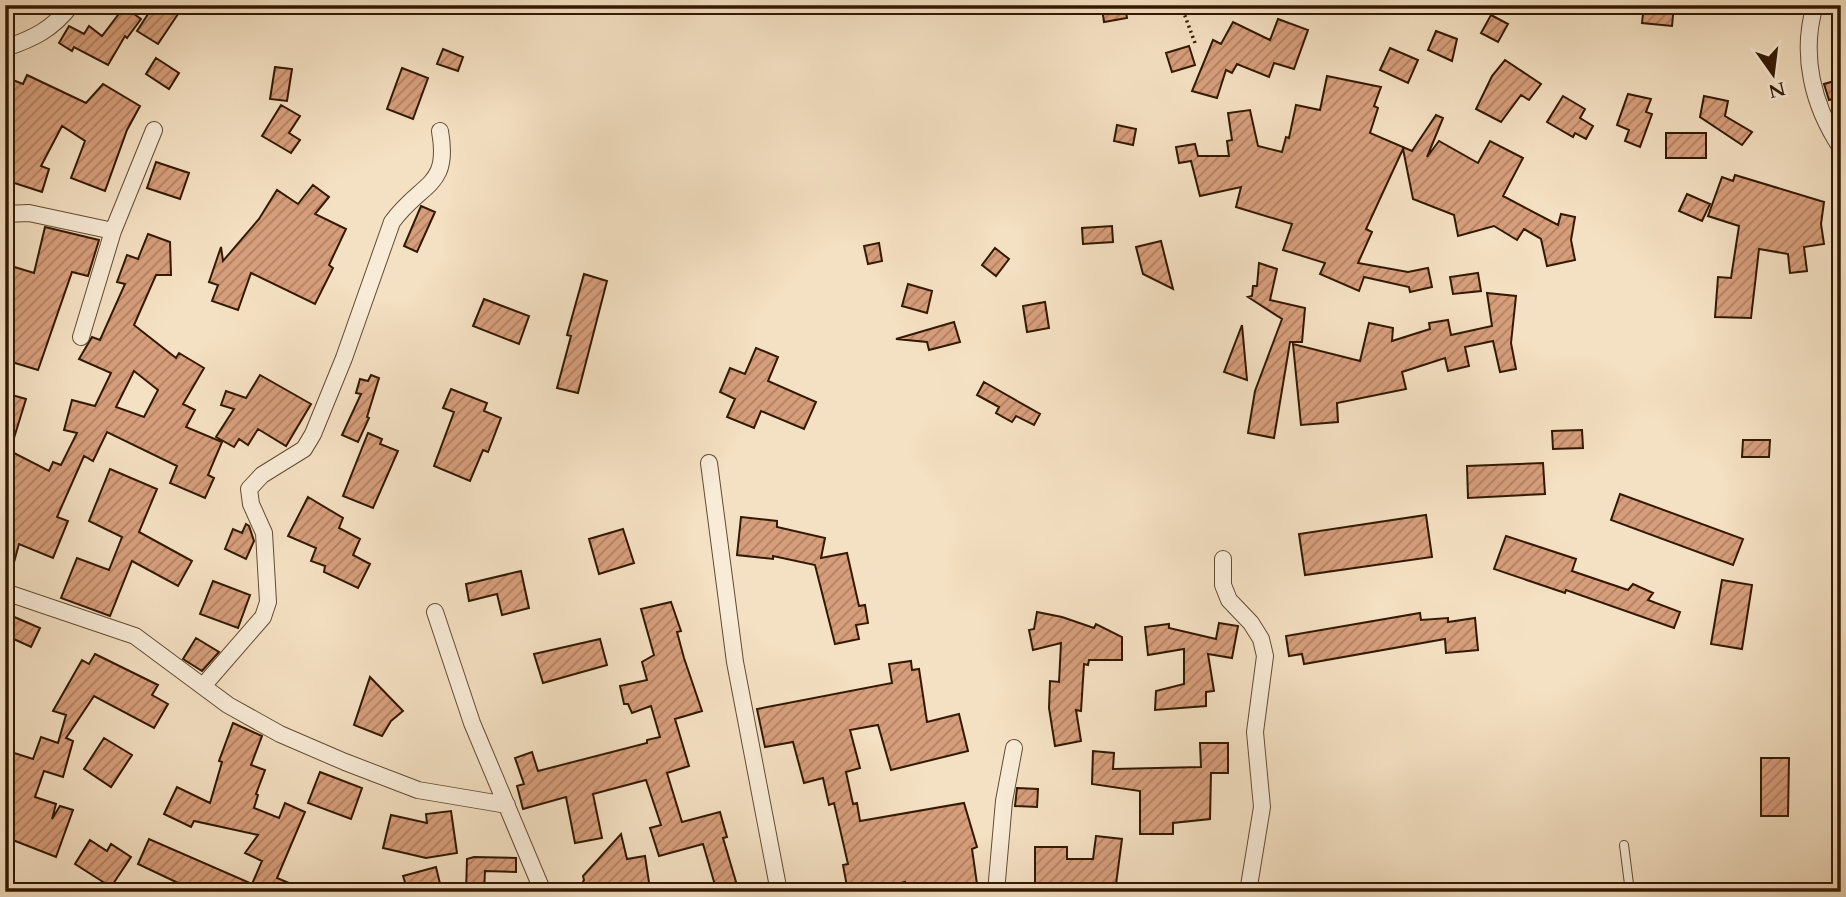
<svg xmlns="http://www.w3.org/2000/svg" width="1846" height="897" font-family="Cardo,serif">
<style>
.building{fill:url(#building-hatch);stroke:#331902;stroke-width:2;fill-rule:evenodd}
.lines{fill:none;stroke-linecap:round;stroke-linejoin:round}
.lane-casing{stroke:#634b32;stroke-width:10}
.street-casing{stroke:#634b32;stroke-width:18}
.path{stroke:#331902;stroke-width:3.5;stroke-dasharray:2 3.5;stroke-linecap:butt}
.lane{stroke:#f8ebd7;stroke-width:8}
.street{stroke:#f8ebd7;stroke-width:16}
</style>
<defs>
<pattern id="building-hatch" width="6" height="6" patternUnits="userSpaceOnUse" patternTransform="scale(1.75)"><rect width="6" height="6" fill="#d79e7b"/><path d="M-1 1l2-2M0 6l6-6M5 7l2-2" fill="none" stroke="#af8063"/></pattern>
</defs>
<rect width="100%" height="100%" fill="#f4e0c2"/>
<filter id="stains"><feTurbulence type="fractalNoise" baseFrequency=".00286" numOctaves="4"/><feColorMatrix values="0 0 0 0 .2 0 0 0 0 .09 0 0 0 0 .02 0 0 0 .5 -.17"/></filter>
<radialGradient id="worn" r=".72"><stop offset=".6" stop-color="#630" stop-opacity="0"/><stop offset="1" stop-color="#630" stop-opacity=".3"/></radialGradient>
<path class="building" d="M154 5H184L158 44 137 31Z
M1125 5 1127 18 1104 22 1102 8Z
M1644 5H1674L1672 26 1642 23Z
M124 7 141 19 127 38 125 36 108 65 74 47 72 51 59 43 69 26 84 34 89 26 102 36Z
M1491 15 1508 24 1498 42 1481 33Z
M1278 19 1308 30 1294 69 1274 63 1269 77 1237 64 1232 73 1226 70 1217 98 1192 91 1213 40 1221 44 1233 22 1270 40Z
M1436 31 1457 39 1452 61 1428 50Z
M1189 46 1195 65 1172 72 1166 53Z
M1390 48 1418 60 1408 83 1380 70Z
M443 49 463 57 458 71 437 64Z
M156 58 179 73 169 89 146 74Z
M1505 60 1541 84 1529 100 1521 95 1501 122 1476 109 1492 76Z
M275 67 292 69 287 101 270 99Z
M402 68 428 78 413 119 387 109Z
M27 75 86 103 103 84 140 106 127 130 105 191 71 178 85 141 62 126 41 166 49 169 42 192 5 180V77L23 84Z
M1327 76 1381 87 1374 106 1378 108 1370 133 1412 151 1436 115 1443 118 1427 157 1439 141 1478 163 1490 141 1523 158 1503 196 1558 225 1561 214 1575 217 1571 240 1575 260 1547 266 1541 239 1524 229 1517 240 1494 226 1458 236 1454 215 1413 199 1403 149 1366 229 1372 232 1358 263 1408 272 1428 268 1432 287 1410 292 1409 287 1364 277 1359 291 1320 274 1325 263 1283 250 1292 224 1236 207 1241 187 1200 196 1191 161 1179 163 1176 147 1195 144 1198 156H1229L1227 141 1232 140 1228 113 1250 110 1258 146 1282 152 1286 137 1289 138 1296 105 1320 110Z
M1838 80 1841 97 1829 100 1824 84Z
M1628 94 1651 99 1646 112 1652 114 1640 147 1625 141 1629 130 1617 125Z
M1563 96 1585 109 1580 118 1593 126 1586 139 1575 133 1573 137 1547 122Z
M1704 96 1728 101 1725 116 1752 132 1742 145 1700 117Z
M281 105 300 116 289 133 300 140 291 153 262 136Z
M1117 125 1136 129 1133 145 1114 141Z
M1666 133H1706V158H1666Z
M156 162 189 173 180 199 147 188Z
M1735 175 1824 202 1821 224 1824 244 1804 247 1807 271 1790 273 1788 254 1759 249 1751 318 1715 317 1718 277 1731 278 1739 226 1708 216 1722 177 1733 181Z
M313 185 329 197 315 214 346 229 329 265 333 268 315 304 251 273 238 310 212 301 218 285 209 282 221 247 223 261 259 219 277 190 298 204Z
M1687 194 1710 204 1702 221 1679 211Z
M421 206 435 212 417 252 404 246Z
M1112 226 1113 242 1083 244 1082 228Z
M45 227 99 240 88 276 72 272 38 370 5 360V273L8 265 34 273Z
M148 234 170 242 171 275H156L134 325 176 358 179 353 204 368 183 404 195 410 186 427 222 442 208 475 214 478 205 498 170 483 177 466 107 432 93 461 84 456 57 517 68 521 53 558 19 544 10 577 5 576V393L26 399 10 451 49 471 53 462 61 465 77 433 64 430 72 400 95 406 111 373 79 359 92 337 100 340 125 284 117 282 127 255 138 259ZM134 371 158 390 144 417 116 407Z
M1161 241 1173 289 1143 274 1136 247Z
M879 243 882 261 868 264 864 246Z
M995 248 1009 259 996 276 982 265Z
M1259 263 1277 269 1270 300 1305 308 1302 342H1290L1274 438 1248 433 1255 391 1282 319 1248 297 1252 296 1253 286H1257Z
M1478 273 1481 291 1453 294 1450 277Z
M584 274 607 281 578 393 557 388 571 336 567 335Z
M908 284 932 291 927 313 902 306Z
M1487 293 1516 296 1511 343 1516 369 1500 372 1493 341 1465 347 1469 366 1448 371 1445 358 1402 372 1406 389 1337 403 1338 422 1301 425 1293 344 1360 361 1369 323 1393 328 1392 341 1430 329 1429 323 1448 320 1451 335 1492 326Z
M484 299 529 316 519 344 473 326Z
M1045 302 1049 328 1027 332 1023 306Z
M954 322 960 342 929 350 927 342 896 339Z
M1242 325 1247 380 1224 372Z
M756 348 778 357 768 381 816 402 804 429 761 411 754 428 727 417 735 399 720 392 730 368 745 374Z
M260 375 311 404 286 446 258 429 248 445 239 439 234 447 216 437 234 409 221 405 226 391 246 398Z
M371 375 379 378 367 417 369 418 358 442 342 435 361 394 356 393 360 379 368 381Z
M984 382 1040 414 1034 425 1016 416 1012 422 996 413 999 407 977 395Z
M451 389 487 403 484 411 501 418 488 452 483 450 470 481 434 466 454 412 443 408Z
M1582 430 1583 448 1553 449 1552 431Z
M368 433 382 439 380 444 398 451 373 508 343 496Z
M1743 440H1770L1769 457H1742Z
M1543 463 1545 494 1468 498 1467 466Z
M110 469 157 489 139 532 192 561 178 586 132 561 110 616 61 598 77 558 109 570 122 537 89 521Z
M1620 494 1743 539 1733 565 1611 520Z
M308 497 343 518 339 528 360 539 353 555 370 564 358 588 324 572 325 566 311 561 316 548 288 536Z
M1426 515 1432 557 1305 575 1299 534Z
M741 517 777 521V527L825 538 821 558 847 553 859 606 865 605 868 623 856 625 859 639 835 644 815 565 773 556V559L737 555Z
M246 524 249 526 254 541 246 559 225 549 233 529 242 533Z
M623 529 634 563 599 574 589 539Z
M1506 536 1576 559 1572 571 1628 590 1633 584 1653 593 1648 600 1680 612 1674 628 1566 590 1565 593 1494 569Z
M521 571 529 608 502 615 497 594 469 601 466 584Z
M1722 580 1752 585 1742 649 1711 644Z
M213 581 250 595 238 628 200 614Z
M671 602 681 631 677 632 684 658 702 711 675 719 689 766 667 773 682 822 720 812 727 837 723 838 739 892H717L703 844 659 856 650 828 661 825 646 780 593 794 602 838 575 843 566 797 523 809 517 786 524 784 515 758 532 752 538 771 647 743V740L660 737 651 706 632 713 628 704H624L620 686 647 680 642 662 654 655 641 609Z
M1037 612 1062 617 1094 628 1096 624 1122 637V660H1089L1088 665 1084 664 1081 711 1076 710 1081 741 1055 746 1049 708 1050 681 1059 682 1061 643 1033 650 1029 630 1034 629Z
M5 613 40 628 31 647 5 635Z
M1420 613 1421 620 1448 618V622L1475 618 1478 650 1446 653 1445 639 1304 664 1302 654 1289 656 1286 636Z
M1219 623 1238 626 1232 658 1208 654 1214 691 1206 692V706L1155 710 1156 691 1184 684V649L1148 655 1145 627 1169 624V628L1216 639Z
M196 638 219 652 202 671 183 659Z
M600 639 607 665 543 683 534 654Z
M95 654 158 685 152 695 168 704 154 728 94 696 66 738 73 741 63 777 44 771 35 797 56 804 52 819 60 806 73 810 56 857 5 837V750L33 759 41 737 58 743 66 715 53 711 82 660 89 664Z
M911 661 912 670 919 669 927 722 959 714 968 751 891 770 878 725 850 730 860 768 846 772 853 804 857 803 860 821 964 803 977 847 972 849 977 884 906 888 905 882 865 892H848L843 865 848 864 834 803 829 805 823 778 804 783 793 742 765 747 757 709 892 683 889 664Z
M370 677 403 711 391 721 382 736 354 725Z
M233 723 262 736 251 765 265 770 256 794 258 795 254 808 279 818 285 803 305 812 277 878 310 892H197L138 864 149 839 252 884 262 861 245 853 258 835 194 821 191 827 164 814 177 787 210 803 222 762 219 761Z
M104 738 132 755 111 787 84 769Z
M1200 743H1228V773H1211L1210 819 1173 823V834H1140V791L1092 784 1093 751 1114 753 1113 769 1201 767Z
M1761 758H1789L1788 816H1761Z
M320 772 362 788 351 819 308 803Z
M1017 788 1038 789 1037 807 1015 806Z
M451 811 457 853 426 858 383 848 391 815 427 823 426 814Z
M621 834 627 859 645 856 650 889 577 892 584 880 583 876Z
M1096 836 1122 839 1115 892H1088L1087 885 1035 886V847H1067V859H1093Z
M90 840 107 851 111 844 131 857 111 887 75 864Z
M474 857 516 858V872L485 871 484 892H466L467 859Z
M436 867 442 892H408L403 876Z"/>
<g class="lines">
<defs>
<path id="lane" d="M1624 845 1630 892"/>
<path id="street" d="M1815 5C1800 55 1813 106 1841 148
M5 48C33 39 53 29 71 5
M5 214 29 213 113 231
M81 337 113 231 154 130
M709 463 735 662 779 892
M1223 559V585L1229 600 1251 623 1261 639 1265 656 1255 732 1262 807 1248 892
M5 592 135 636 228 705 280 734 345 762 418 790 507 805
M435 612 472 723 543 892
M203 686 263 617 268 602 264 533 251 504 249 489 262 475 304 449 313 434 344 358 392 222C422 181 450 188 440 131
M996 892 1004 801 1014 748"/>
</defs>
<use href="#lane" class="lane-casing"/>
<use href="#street" class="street-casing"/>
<path class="path" d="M1181 5 1195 43"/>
<use href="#lane" class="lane"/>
<use href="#street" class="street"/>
</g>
<rect width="1846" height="897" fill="none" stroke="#f4e0c2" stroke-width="28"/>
<rect x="7" y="7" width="1832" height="883" fill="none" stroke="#331902" stroke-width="3.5"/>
<rect x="14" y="14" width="1818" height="869" fill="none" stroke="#331902" stroke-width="2"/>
<g transform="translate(1773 74) rotate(166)" stroke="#f8ebd7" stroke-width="5" paint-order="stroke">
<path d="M0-5L12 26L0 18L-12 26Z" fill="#331902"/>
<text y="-10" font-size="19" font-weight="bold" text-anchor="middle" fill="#331902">N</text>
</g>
<rect width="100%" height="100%" filter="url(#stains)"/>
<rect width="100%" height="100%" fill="url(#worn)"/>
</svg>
